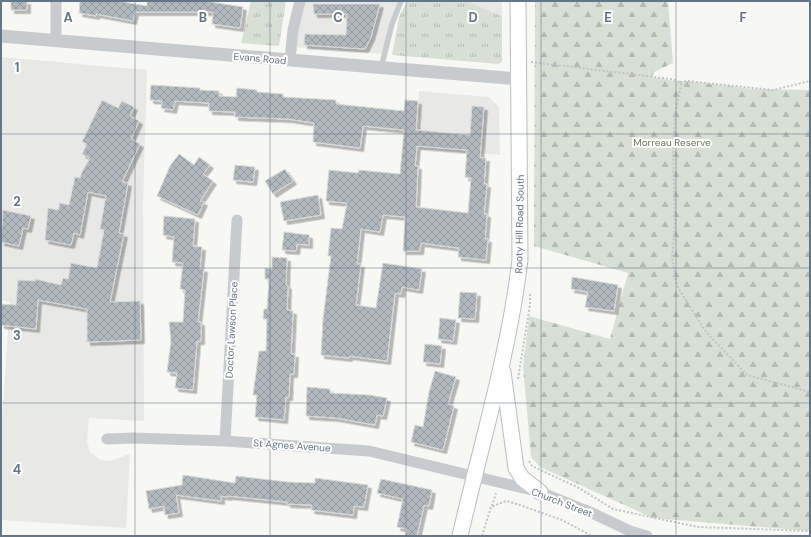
<svg xmlns="http://www.w3.org/2000/svg" width="811" height="537" font-family="'DM Sans',sans-serif">
<style>
.built{fill:#e8e9e7}
.grass{fill:url(#grass-tufts)}
.forest{fill:url(#forest-firs)}
.building{fill:url(#building-cross-hatch);stroke:#d9d9d7;fill-rule:evenodd;filter:url(#shadow)}
.lines{fill:none;stroke-linecap:round;stroke-linejoin:round}
.secondary-casing{stroke:#b9bec3;stroke-width:17}
.path{stroke:#c0c2c5;stroke-width:2;stroke-dasharray:2 2;stroke-linecap:butt}
.service{stroke:#c7cbce;stroke-width:5.5}
.minor{stroke:#c7cbce;stroke-width:11}
.tertiary{stroke:#c7cbce;stroke-width:13}
.secondary{stroke:#fff;stroke-width:15}
.grid{fill:none;stroke:#647587;stroke-width:1;stroke-opacity:0.55}
.labels{text-anchor:middle;stroke-width:4;stroke-linejoin:round;paint-order:stroke}
.street-label{font-size:10px;fill:#647587;stroke:#fff}
.park-label{font-size:10px;fill:#63795f;stroke:#fff}
.grid-label{font-size:13px;text-anchor:middle;font-weight:bold;fill:#647587;stroke:#fff;stroke-width:4;stroke-linejoin:round;paint-order:stroke}
</style>
<defs>
<pattern id="grass-tufts" width="24" height="20" patternUnits="userSpaceOnUse"><rect width="24" height="20" fill="#d8e0d5"/><path d="M3 7l-1-3M5 7V3M7 7l1-3M15 17l-1-3M17 17v-4M19 17l1-3" fill="none" stroke="#b3bab2"/></pattern>
<pattern id="forest-firs" width="22" height="20" patternUnits="userSpaceOnUse"><rect width="22" height="20" fill="#d8e0d5"/><path d="M5 1l3.5 6h-7zM16 11l3.5 6h-7z" fill="#b3bab2"/></pattern>
<pattern id="building-cross-hatch" width="8" height="8" patternUnits="userSpaceOnUse"><rect width="8" height="8" fill="#b1b8be"/><path d="M0 0l8 8M0 8l8-8" fill="none" stroke="#949aa0"/></pattern>
<filter id="shadow"><feDropShadow dx="3.5" dy="3.5" stdDeviation="0" flood-color="#0004"/></filter>
</defs>
<rect width="100%" height="100%" fill="#f7f8f4"/>
<path class="built" d="M300 1H401L385 54 291 47Z
M467 1H502V16Z
M1 57 147 70 143 204 144 421 89 418 87 441 90 452 101 460 109 461 130 454 126 528 1 520V432L10 302 1 300Z
M419 91 489 97 499 107 500 155 419 149Z"/>
<path class="grass" d="M251 1H286L279 46 241 43Z
M407 1H467L502 16V62L498 64 392 55 399 17Z"/>
<path class="forest" d="M535 1H668L673 63 654 72 652 77 680 82 687 81 752 89 810 90V531L653 518 540 467 531 457 523 366 529 316 610 339 628 273 534 246Z"/>
<path class="building" d="M11 1H27V10H11Z
M80 1H118L147 6V1H205L243 7 240 28 212 24 213 12H135L133 21 96 14V16L79 13Z
M313 4H380L371 37 365 49 304 45 305 34 346 35 347 14H314Z
M151 85 200 88V90L219 91V96L236 97 237 88 257 90V92L283 94V97L336 100V104L404 111 405 100 418 101 416 130 470 135 472 106 484 107 480 158H486L484 184H487L484 214H487L485 239H488L486 260 458 257 459 248 421 243 420 251H403L405 217 383 215 380 232 361 229 357 264H361L356 305 376 308 383 263 422 269 419 290 402 287 401 294 395 293 387 361 349 356V358L321 355 323 319 331 256H328L331 228 342 229 347 203 326 201 329 170 358 173 359 170 400 174 404 130 363 126 360 148 313 142 314 123 288 119 235 117V112L209 111V103L175 101 173 110 161 108 162 101 150 100ZM417 146 467 150 465 177 471 178 468 213 416 207 418 166H415Z
M102 100 118 108 122 101 134 107 130 116 139 121 131 139 140 144 122 182 128 183 119 233 124 234 110 302 140 301 141 340 87 342V309L38 300 36 329 1 325V304L16 305 18 280 35 281V279L61 285 63 278 68 279 71 263 97 268 104 230 100 229 106 196 88 192 80 235 74 233 71 245 45 240 48 208 58 210 60 203 69 205 75 177 80 178 82 172 90 158 82 154 87 144 82 142Z
M179 154 194 165 199 157 210 165 203 174 213 181 200 201 204 202 198 215 157 196 170 166Z
M235 165 255 167 253 182 233 180Z
M285 169 293 181 273 194 265 181Z
M318 195 321 215 284 221 280 202Z
M3 210 31 216 28 229 23 228 19 246 1 242Z
M164 216 195 219 193 246 202 247 200 268 204 269 198 322H201V341H197L193 390 175 388 177 373 167 372 171 341 169 322H183L185 290 180 289 183 263 172 262 174 237 163 235Z
M284 232 309 235V245L297 244 296 251 282 250Z
M272 257 287 258 286 285 288 286 287 310 293 311 291 354H295L294 374H290L289 397H286L284 420 255 417 257 395H253L259 351H266L267 319H263L264 309H267L269 279H265V268L272 269Z
M572 277 618 285 614 311 585 307 588 292 571 289Z
M460 292 477 293 475 319 458 318Z
M440 318 456 320 453 341 438 339Z
M425 344 442 346 440 364 423 362Z
M435 371 456 377 448 404 454 406 443 450 411 442 415 425 423 427 429 392Z
M307 387 330 389V393L369 395 387 398 383 416 377 415 375 425 336 418 306 416Z
M183 475 235 483 236 476 288 482 315 483V478L368 485 364 507 354 506 353 515 311 510 312 505 287 504V502L229 496 228 497 221 496V501L176 495 179 513 165 515 164 506 149 509 146 491 182 485Z
M381 479 432 490 429 506 424 505 417 536H405L407 529 397 527 403 499 377 493Z"/>
<g class="lines">
<defs>
<path id="secondary" d="M503 372 516 468 522 478 540 492
M460 536C481 444 509 353 520 260L518 1"/>
</defs>
<use href="#secondary" class="secondary-casing"/>
<path class="path" d="M531 62 671 79 680 82 681 85 676 110 673 143 675 225 672 258 677 286 706 332 747 375 810 392
M680 82 687 81 773 90 810 81
M518 379 530 305V292
M529 461 532 466 579 488 613 509 698 527 810 531
M492 506 496 493
M482 536 491 507 506 501 517 504 562 520 592 536"/>
<path class="service" d="M381 68 392 24 401 1"/>
<path class="minor" d="M56 41V1
M290 60 293 30 300 1
M107 439 134 438 225 441 369 451 540 492 590 512 630 531 647 536
M225 441 237 220"/>
<path class="tertiary" d="M1 36 518 79"/>
<use href="#secondary" class="secondary"/>
</g>
<path class="grid" d="M135 1V536M270 1V536M406 1V536M541 1V536M676 1V536M1 134H810M1 268H810M1 403H810"/>
<g class="labels">
<g class="street-label">
<text transform="translate(260 58) rotate(5)" y="4">Evans Road</text>
<text transform="translate(519 224) rotate(-89)" y="4">Rooty Hill Road South</text>
<text transform="translate(231 330) rotate(-87)" y="4">Doctor Lawson Place</text>
<text transform="translate(292 445) rotate(4)" y="4">St Agnes Avenue</text>
<text transform="translate(562 502) rotate(21)" y="4">Church Street</text>
</g>
<g class="park-label">
<text x="672" y="146">Morreau Reserve</text>
</g>
</g>
<g class="grid-label">
<text x="68" y="22">A</text>
<text x="203" y="22">B</text>
<text x="338" y="22">C</text>
<text x="473" y="22">D</text>
<text x="608" y="22">E</text>
<text x="743" y="22">F</text>
<text x="17" y="72">1</text>
<text x="17" y="206">2</text>
<text x="17" y="340">3</text>
<text x="17" y="474">4</text>
</g>
<rect width="811" height="537" fill="none" stroke="#647587" stroke-width="4"/>
</svg>
